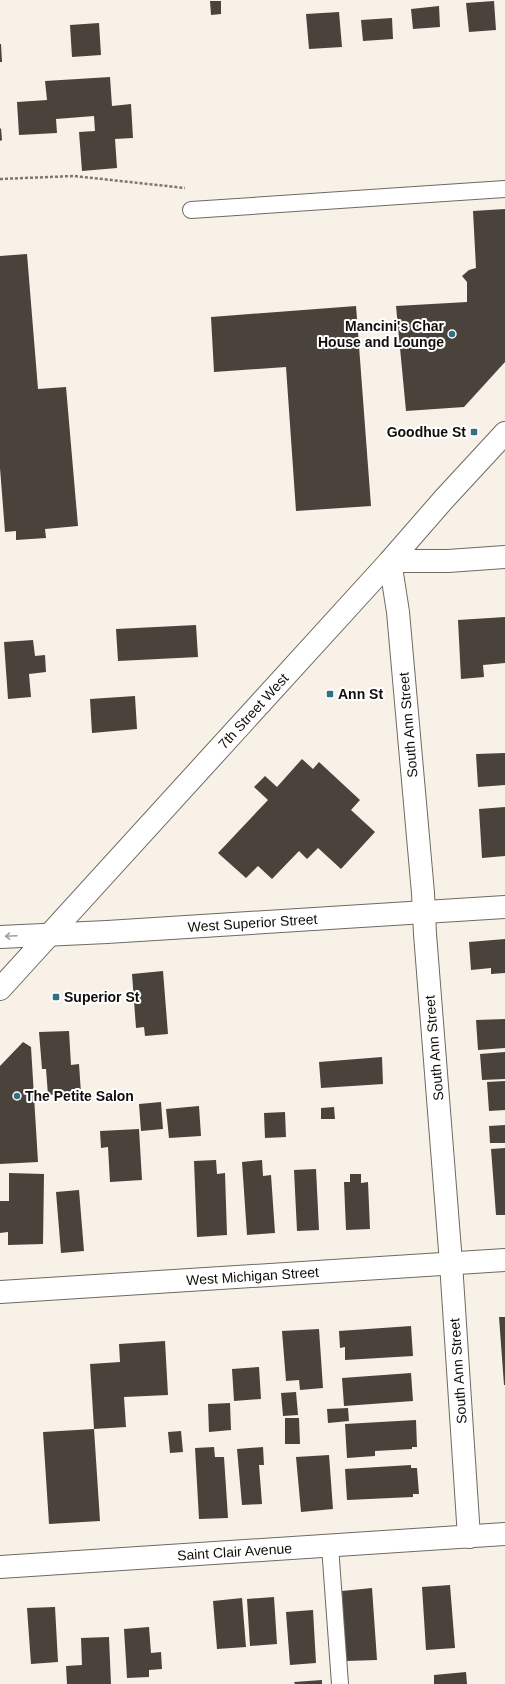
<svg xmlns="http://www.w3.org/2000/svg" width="505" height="1684" font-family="Helvetica,sans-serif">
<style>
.building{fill:#49433b}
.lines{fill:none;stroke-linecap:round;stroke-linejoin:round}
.lane-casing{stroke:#6f6960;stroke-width:18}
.street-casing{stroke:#6f6960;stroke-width:24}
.secondary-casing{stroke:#6f6960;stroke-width:24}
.path{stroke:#7c7771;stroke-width:2.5;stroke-dasharray:3 2;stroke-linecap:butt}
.lane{stroke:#fff;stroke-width:16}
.street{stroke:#fff;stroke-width:22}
.secondary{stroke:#fff;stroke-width:22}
.oneway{stroke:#9f9f9d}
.poi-dot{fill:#337086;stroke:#fff;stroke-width:1.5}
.labels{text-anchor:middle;stroke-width:4;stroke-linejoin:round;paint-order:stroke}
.poi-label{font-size:14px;font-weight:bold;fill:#100e0a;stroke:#fff;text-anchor:start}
.street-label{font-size:14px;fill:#100e0a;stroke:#fff}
</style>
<rect width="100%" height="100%" fill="#f8f1e7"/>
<path class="building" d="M210 1H221V14L211 15Z
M494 1 496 30 469 32 466 3Z
M439 6 440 27 413 29 411 9Z
M339 12 342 47 309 49 306 14Z
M392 18 393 39 363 41 361 20Z
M99 23 101 55 72 57 70 25Z
M0 44H1L2 62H0Z
M110 77 112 106 131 104 133 138 115 139 117 168 82 171 79 132 95 131 94 116 56 119 57 133 19 135 17 102 47 100 45 81Z
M1 128 2 140 0 141V129Z
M505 209V362L464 407 406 411 396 306 467 302V282L462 276 469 270 476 268 473 211Z
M27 254 38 389 66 387 78 526 45 529 46 538 16 540V531L5 532 0 468V256Z
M356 306 371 506 296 511 286 367 214 372 211 317Z
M505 617V663L483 665 484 677 461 679 458 620Z
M196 625 198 657 118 661 116 629Z
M33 640 35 656 45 655 46 672 29 674 31 697 8 699 4 642Z
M135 696 137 729 92 733 90 699Z
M505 753V785L478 787 476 754Z
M302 759 313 769 319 762 360 800 351 810 375 832 341 869 318 848 307 859 299 851 272 879 258 866 246 878 218 853 268 800 254 787 265 776 277 787Z
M505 807V856L482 858 479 809Z
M505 939V973L491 974V968L471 970 469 942Z
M163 971 168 1034 145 1036 144 1027 136 1028 132 974Z
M505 1019V1048L478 1050 476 1020Z
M69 1031 71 1065 79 1064 81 1093 48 1095 46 1069H42L39 1032Z
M23 1042 31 1047 38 1162 0 1164V1066Z
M505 1052V1079L482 1080 480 1054Z
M382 1057 383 1084 321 1088 319 1062Z
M505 1081V1110L489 1111 487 1082Z
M161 1102 163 1129 141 1131 139 1104Z
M199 1106 201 1136 169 1138 166 1109Z
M334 1107 335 1119H321V1108Z
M285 1112 286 1137 265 1138 264 1113Z
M505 1125V1143H490L489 1126Z
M139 1129 142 1180 110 1182 108 1147 101 1148 100 1131Z
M505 1148V1215H496L491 1149Z
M216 1160 217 1174 225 1173 227 1235 197 1237 194 1161Z
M262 1160 263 1176 271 1175 275 1233 247 1235 242 1162Z
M316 1169 319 1230 297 1231 294 1170Z
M9 1173 44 1174 43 1244 8 1245V1232L0 1233V1201H9Z
M350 1174H361V1183L368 1182 370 1229 346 1230 344 1182H350Z
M79 1190 84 1251 61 1253 56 1192Z
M499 1317H505V1385H504Z
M411 1326 413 1356 345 1360V1347L340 1348 339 1331Z
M319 1329 323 1388 300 1390 299 1380 286 1381 282 1331Z
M165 1341 168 1395 124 1397 126 1427 94 1429 90 1364 120 1362 119 1344Z
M259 1367 261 1399 234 1401 232 1369Z
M411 1373 413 1401 344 1406 342 1378Z
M296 1392 298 1415 283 1416 281 1393Z
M230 1403 231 1430 209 1432 208 1404Z
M348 1408 349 1421 328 1423 327 1409Z
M285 1418H299L300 1444H285Z
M416 1420 417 1447H412V1449L375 1451V1456L347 1458 345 1424Z
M94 1429 100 1521 49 1524 43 1432Z
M181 1431 183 1452 170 1453 168 1432Z
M214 1447 215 1457H224L228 1518 199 1519 195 1448Z
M263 1447 264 1465H259L262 1504 242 1505 237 1449Z
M329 1455 333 1509 301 1512 296 1457Z
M411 1465V1468H417L419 1494H413V1497L347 1500 345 1469Z
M450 1585 455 1648 426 1650 422 1587Z
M372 1588 377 1660 346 1661 342 1591Z
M274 1597 277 1644 250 1646 247 1599Z
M242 1598 246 1647 217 1649 213 1601Z
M55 1607 58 1662 31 1664 27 1608Z
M313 1610 316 1663 290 1665 286 1612Z
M149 1627 151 1653 161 1652 162 1669 149 1670V1677L127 1678 124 1629Z
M109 1637 111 1684H67L66 1666 82 1665 81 1638Z
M466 1672 467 1684H434V1675Z
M322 1680V1684H295L294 1682Z"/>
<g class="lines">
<defs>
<path id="lane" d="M191 210 505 189
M330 1546 340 1684"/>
<g id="street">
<path id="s1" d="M0 937 107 932 505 907"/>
<path id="s2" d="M0 1292 505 1260"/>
<path d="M469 1537 451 1263 425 934 423 893 398 612 390 561H448L505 557"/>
</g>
<g id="secondary">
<path id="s3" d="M0 989 390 561 444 499 505 433"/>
<path id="s4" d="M0 1567 505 1534"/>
</g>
</defs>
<use href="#lane" class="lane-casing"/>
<use href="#street" class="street-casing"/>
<use href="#secondary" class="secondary-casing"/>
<path class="path" d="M0 179 74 176 185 188"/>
<use href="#lane" class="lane"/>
<use href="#street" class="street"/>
<use href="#secondary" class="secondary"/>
</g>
<defs><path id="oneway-shaft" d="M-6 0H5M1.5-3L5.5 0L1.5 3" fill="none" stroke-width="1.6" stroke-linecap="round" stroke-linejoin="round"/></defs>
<use class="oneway" href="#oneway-shaft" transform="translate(11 936) rotate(177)"/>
<g class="poi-dot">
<circle cx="452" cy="334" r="4"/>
<rect x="470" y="428" width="8" height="8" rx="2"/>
<rect x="326" y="690" width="8" height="8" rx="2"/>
<rect x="52" y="993" width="8" height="8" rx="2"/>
<circle cx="17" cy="1096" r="4"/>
</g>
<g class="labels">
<g class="poi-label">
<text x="444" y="331" text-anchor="end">Mancini's Char<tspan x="444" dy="16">House and Lounge</tspan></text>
<text x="466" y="437" text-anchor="end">Goodhue St</text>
<text x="338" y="699">Ann St</text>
<text x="64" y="1002">Superior St</text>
<text x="25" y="1101">The Petite Salon</text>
</g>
<g class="street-label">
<text dy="5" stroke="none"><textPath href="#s3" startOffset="376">7th Street West</textPath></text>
<text transform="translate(408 725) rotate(-95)" y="5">South Ann Street</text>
<text dy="5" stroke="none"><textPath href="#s1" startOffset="253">West Superior Street</textPath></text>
<text transform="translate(434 1048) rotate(-95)" y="5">South Ann Street</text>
<text dy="5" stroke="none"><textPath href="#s2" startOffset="253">West Michigan Street</textPath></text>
<text transform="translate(458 1371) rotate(-94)" y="5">South Ann Street</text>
<text dy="5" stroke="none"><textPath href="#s4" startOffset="235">Saint Clair Avenue</textPath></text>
</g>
</g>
</svg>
